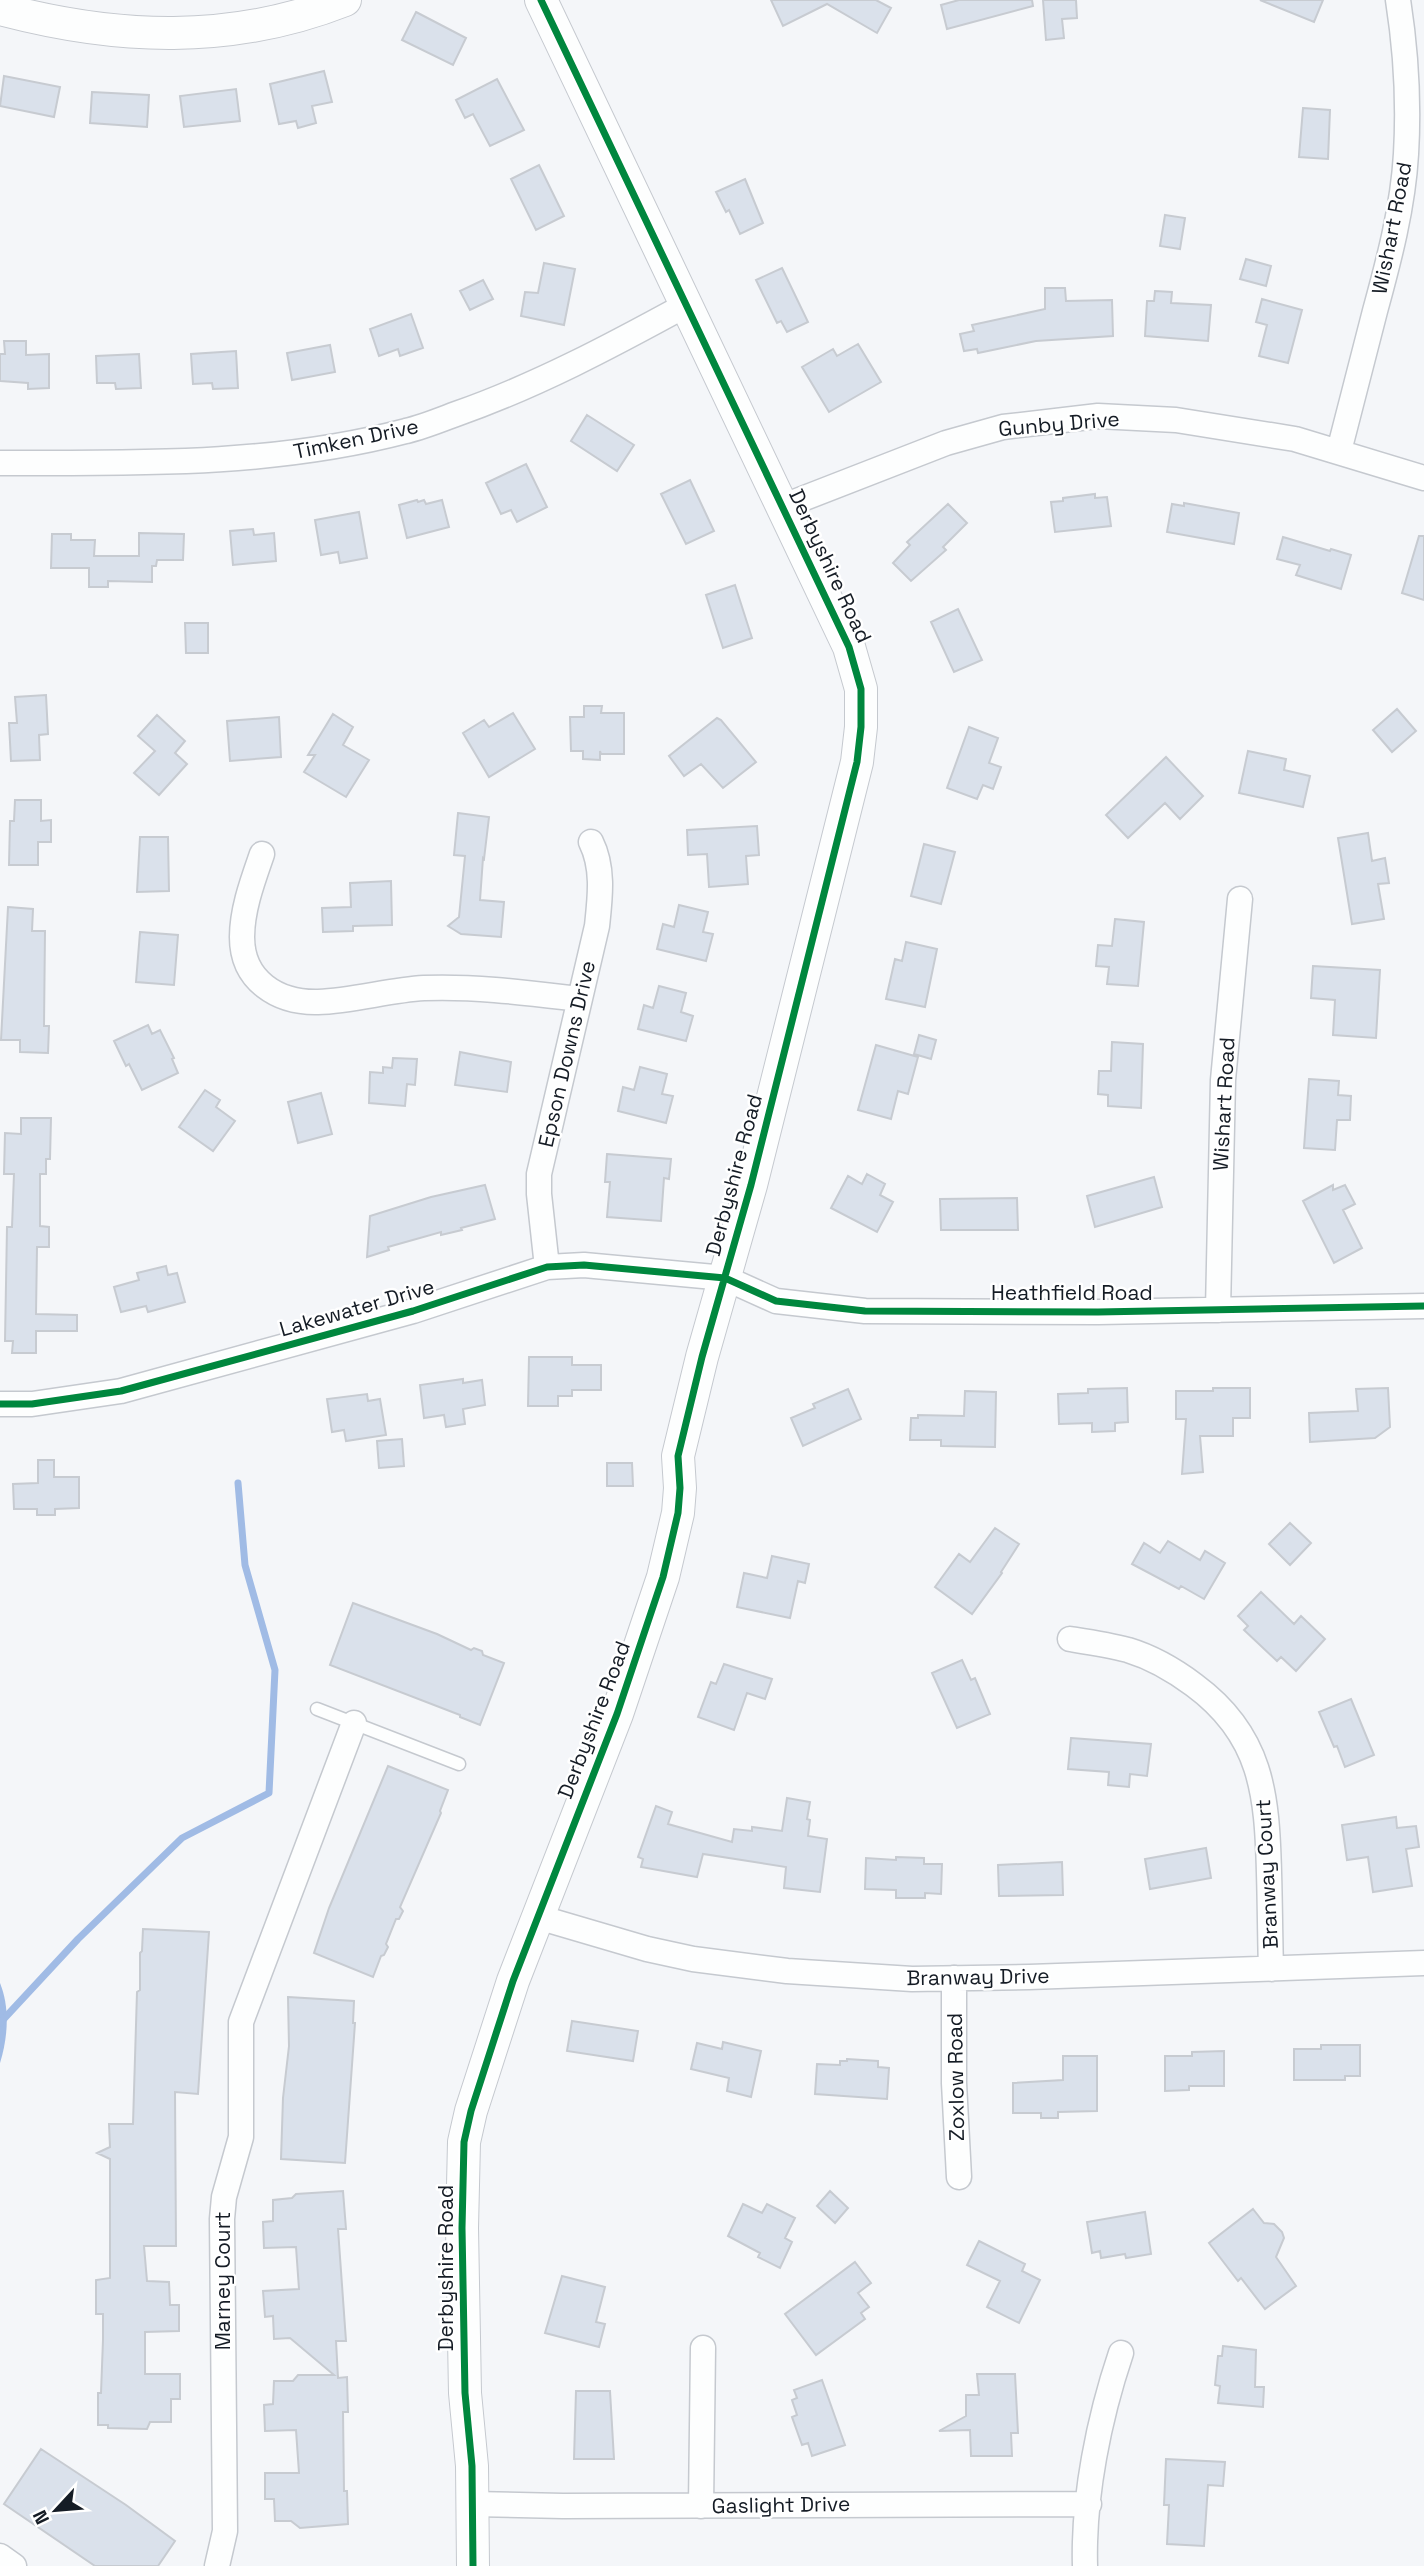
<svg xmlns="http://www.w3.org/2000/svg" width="1424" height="2566" font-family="'Space Grotesk',sans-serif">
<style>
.water{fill:#a0bbe5}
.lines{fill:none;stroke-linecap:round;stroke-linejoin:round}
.stream{stroke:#a0bbe5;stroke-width:7}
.building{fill:#dae1eb;stroke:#c7cbd1;stroke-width:2}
.service-casing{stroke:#c5c9cf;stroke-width:15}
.minor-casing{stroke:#c5c9cf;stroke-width:27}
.tertiary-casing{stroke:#c5c9cf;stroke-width:34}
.service{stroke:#fdfefe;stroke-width:12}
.minor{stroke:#fdfefe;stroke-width:24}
.tertiary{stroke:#fdfefe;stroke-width:32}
.cycleway-casing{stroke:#fff;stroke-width:11}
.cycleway{stroke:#00873e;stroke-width:7}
.labels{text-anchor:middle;stroke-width:5;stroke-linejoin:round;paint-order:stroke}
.street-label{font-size:21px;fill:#151c25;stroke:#fff}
</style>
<rect width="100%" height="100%" fill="#f4f6f9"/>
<path class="water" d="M0 1983C10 2008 8 2037 0 2063Z"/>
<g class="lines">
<path class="stream" d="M0 2023 78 1939 182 1838 269 1793 275 1670 245 1565 238 1483"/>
</g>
<path class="building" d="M771 0H876L891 8 877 33 827 4 783 26Z
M959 0H1032L1033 6 947 29 941 5Z
M1043 0H1076L1077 18 1062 19 1064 38 1046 40Z
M1260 0H1323L1314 22Z
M416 12 466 38 453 65 402 40Z
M324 71 332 102 312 106 316 123 298 128 296 121 279 124 270 84Z
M4 76 60 87 54 117 0 106Z
M497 79 524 130 490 146 473 114 465 118 456 100Z
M236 89 240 121 184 127 180 96Z
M92 92 149 95 147 127 90 123Z
M1303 108 1330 110 1328 159 1299 157Z
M539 165 564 216 536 230 511 179Z
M745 179 763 223 740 234 729 210 726 212 716 192Z
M1165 215 1185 218 1180 249 1160 246Z
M1246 259 1271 266 1266 286 1240 279Z
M544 263 575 269 564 325 521 316 525 292 538 293Z
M782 268 808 322 787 332 781 321 777 323 756 280Z
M483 280 493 299 470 310 460 291Z
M1045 288H1065L1066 301 1112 300 1113 336 1036 341 978 353 977 349 964 351 960 334 974 331 972 325 1045 309Z
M1155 291 1172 292 1171 303 1211 305 1208 341 1145 336 1147 301H1154Z
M1262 299 1302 310 1288 363 1259 356 1267 325 1256 322Z
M411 314 423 348 400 356 398 349 379 356 370 329Z
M4 341H26V355L49 354V388L28 389V383L0 381V354H5Z
M858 344 881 382 829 412 802 367 833 349 837 356Z
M330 345 335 372 292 380 287 353Z
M236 351 238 388 213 389 212 383 193 384 191 354Z
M139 354 141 388 116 389 115 383H97L96 356Z
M587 415 634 445 617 471 571 441Z
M526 464 547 507 517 522 511 510 501 514 486 483Z
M690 480 714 531 686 544 661 494Z
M1095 494V498L1107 497 1111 526 1055 532 1051 502 1063 501V498Z
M417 500 418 502 424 500 426 504 442 500 449 527 407 538 399 505Z
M1184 503 1239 513 1234 544 1167 532 1172 504 1184 506Z
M948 504 967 523 943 547 946 550 911 581 893 563 910 545 907 542Z
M359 512 367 558 340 563 338 552 321 555 315 520Z
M253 529 254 535 274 533 276 561 233 565 230 531Z
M139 533 184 534 183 560H157L156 566H152V582L108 581V587H89V568H51L52 534H71V540H95L94 556H139Z
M1419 536H1424V600L1402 593Z
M1283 537 1330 551 1331 549 1351 555 1341 589 1296 575 1300 565 1277 559Z
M735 585 752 638 723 648 706 595Z
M958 609 982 660 954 672 931 622Z
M185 623H208V653H186Z
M46 695 48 734 39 735 40 760 11 761 9 723H17L15 697Z
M584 706H602L601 713H624V754H601L600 751V760L583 759V751H571L570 717H584Z
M1397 709 1416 731 1392 752 1373 730Z
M513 713 535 749 489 777 463 733 484 720 489 727Z
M333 714 353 727 343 745 369 760 346 797 304 772 315 755H308Z
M157 715 185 741 175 753 187 764 159 795 134 773 155 751 138 736Z
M279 717 281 757 230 761 227 721Z
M717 718 721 720 756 762 723 788 701 764 684 776 669 756Z
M969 727 998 738 989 763 1001 767 993 789 983 785 977 799 947 788Z
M1248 751 1286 759 1284 770 1310 776 1303 807 1239 793Z
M1166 757 1203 796 1180 819 1165 803 1128 838 1106 815Z
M15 800H41V821L51 820V842H38V865H9L10 821H14Z
M458 813 489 817 484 859 483 858 480 900 504 902 501 937 461 934 448 926 459 917 465 856 454 855Z
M757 826 759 855 746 856 748 884 709 887 707 854 688 855 687 830Z
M1368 833 1372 861 1385 858 1389 883 1378 884 1384 919 1352 924 1338 838Z
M140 837H168L169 891 137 892Z
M924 844 955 852 941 904 911 896Z
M391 881 392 925 353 926V931L323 932 322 908 351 907 350 883Z
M679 905 708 912 703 932 713 934 706 961 657 949 663 924 674 927Z
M8 907 33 909 32 931H45L44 1026H49L48 1053 20 1052V1040H1Z
M1115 919 1144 922 1138 986 1107 984 1109 967 1096 966 1098 945 1112 946Z
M140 932 178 935 174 985 136 982Z
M906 942 937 949 925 1007 886 999 895 959 902 961Z
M1313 966 1380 970 1376 1038 1333 1035 1335 1000 1311 998Z
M659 986 686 993 681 1012 693 1016 686 1041 638 1029 644 1005 653 1008Z
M148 1025 152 1034 160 1030 174 1058 172 1059 178 1073 142 1090 129 1064 126 1066 114 1041Z
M919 1035 936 1040 931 1059 914 1054Z
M1112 1042 1143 1044 1141 1108 1108 1106V1095L1098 1094 1099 1071H1111Z
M876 1045 918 1057 908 1094 898 1091 891 1119 858 1110Z
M460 1052 511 1062 507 1092 455 1085Z
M393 1058 417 1059 415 1085 407 1084 405 1106 369 1103 370 1072 383 1073V1067L392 1068Z
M640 1067 667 1074 662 1094 673 1096 666 1123 618 1111 623 1087 634 1090Z
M1309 1079 1339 1081 1338 1095 1351 1096 1350 1120H1337L1335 1150 1304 1148Z
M205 1090 220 1100 216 1107 235 1121 213 1151 179 1127Z
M321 1093 332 1134 298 1143 288 1102Z
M21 1118H51L50 1159H46V1174H40V1226L49 1227V1247H37L36 1314 77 1315V1331H36V1353H12L13 1341H5L7 1227H12L14 1174H4L5 1133 21 1134Z
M607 1154 671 1159 669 1179 664 1178 661 1221 607 1217 610 1182H605Z
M867 1174 885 1184 880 1195 893 1202 877 1232 831 1208 848 1176 862 1184Z
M1154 1177 1162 1207 1095 1227 1087 1196Z
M485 1185 495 1219 461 1228 462 1230 441 1235V1232L388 1247 389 1250 367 1257 370 1216 431 1197Z
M1333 1185V1190L1345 1185 1355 1204 1343 1210 1362 1248 1334 1263 1303 1201Z
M1017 1198 1018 1230H941L940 1199Z
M166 1266 168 1275 177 1273 185 1302 148 1312 146 1306 121 1312 114 1287 139 1280 137 1273Z
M529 1357H572V1365H601V1390H572V1396H558V1406H528Z
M463 1379V1383L482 1380 485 1405 463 1409 465 1424 446 1427 444 1415 424 1418 420 1385Z
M1127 1388 1128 1422 1115 1423V1431L1092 1432V1423L1059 1424 1058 1394 1088 1393V1389Z
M1213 1388H1250V1418H1233V1436H1200L1203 1472 1182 1474 1186 1419H1176V1391H1213Z
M1388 1388 1390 1427 1375 1438 1310 1442 1309 1413 1358 1411 1356 1389Z
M848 1389 861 1419 803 1446 791 1418 815 1408 813 1404Z
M965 1391 996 1392 995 1447 941 1446V1440H910L911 1418H918V1415L964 1416Z
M367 1394 368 1401 380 1399 386 1435 346 1441 344 1430 332 1432 327 1399Z
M402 1439 404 1466 379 1468 377 1441Z
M38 1460H54V1477H79V1508L55 1509V1515H37V1509H14L13 1484 38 1483Z
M607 1463H632L633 1486H607Z
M1290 1523 1311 1543 1290 1565 1269 1544Z
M995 1528 1019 1544 1001 1572 1002 1573 972 1614 935 1587 959 1554 970 1562Z
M1168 1541 1200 1560 1205 1551 1225 1563 1204 1599 1181 1586 1179 1589 1132 1564 1144 1543 1160 1553Z
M772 1556 809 1564 805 1583 798 1581 790 1618 737 1607 744 1573 767 1578Z
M1261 1592 1294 1624 1301 1616 1325 1639 1296 1671 1281 1657 1277 1661 1244 1630 1248 1626 1238 1616Z
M353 1603 437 1634 471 1650 474 1648 482 1651 483 1655 504 1663 480 1725 460 1717V1715L330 1665Z
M962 1660 971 1680 975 1678 990 1714 957 1728 932 1673Z
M724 1664 772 1679 765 1699 747 1693 734 1730 698 1717 711 1682 716 1684Z
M1351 1699 1374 1755 1345 1767 1337 1746 1334 1747 1319 1712Z
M1071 1738 1151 1744 1147 1776 1130 1774 1129 1787 1108 1785 1109 1772 1068 1769Z
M388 1766 448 1790 440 1811 441 1813 400 1907 403 1911 399 1919H396L386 1944 388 1947 384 1955 381 1956 373 1977 314 1953 329 1908Z
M787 1798 810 1802 807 1819 810 1820 808 1836 827 1839 820 1892 784 1888 786 1867 703 1854 697 1877 641 1867 643 1859 638 1857 656 1806 672 1812 668 1824 732 1842 734 1829 752 1831V1827L782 1831Z
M1396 1817 1397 1828 1416 1826 1419 1847 1406 1849 1412 1886 1373 1892 1368 1857 1347 1860 1342 1825Z
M1206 1848 1211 1878 1150 1889 1145 1859Z
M896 1857 924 1858V1864H942L941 1894 925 1893V1898H896V1890L865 1889 866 1858 896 1860Z
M1062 1862 1063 1895 999 1896 998 1865Z
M143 1929 209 1932 198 2094 175 2092 176 2246H144L147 2281 169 2282 170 2305H179V2331L145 2332V2374H180V2399H171V2422H150L147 2429 108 2428V2425H98V2393H101L103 2340V2314H96V2280L110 2278V2159L97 2153 110 2147 109 2124H133L137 1992 140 1990V1953L142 1951Z
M288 1997 354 2001 353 2023H355L345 2163 281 2159 283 2098 289 2046Z
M572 2021 638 2031 633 2061 567 2051Z
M723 2042 761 2051 751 2097 727 2091 729 2078 691 2069 697 2043 722 2049Z
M1321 2045H1360V2076H1345V2080H1294V2049H1321Z
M1224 2051V2086H1189V2090L1165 2091V2056H1192V2052Z
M1063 2056H1097V2111L1058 2112V2118H1041V2113H1013V2083L1063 2080Z
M847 2059 878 2061V2067L889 2068 887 2099 815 2094 817 2064 840 2065V2061H847Z
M343 2191 346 2229H338L346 2341H336L338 2378 347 2377 348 2412H343L344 2491H347L348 2524 300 2528 291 2521H275L274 2499H265V2473H299L296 2430 265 2431 264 2405 273 2404 274 2381H293L298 2375H334L290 2338 274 2339 273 2316 265 2317 263 2291 299 2289 296 2247 264 2248 263 2222 273 2221V2200L292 2198 296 2194Z
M830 2191 848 2208 835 2223 817 2206Z
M743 2204 762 2213 767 2204 795 2218 785 2238 792 2242 780 2268 758 2257 760 2253 728 2236Z
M1253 2209 1264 2223 1274 2224 1282 2232 1284 2238 1276 2257 1296 2286 1265 2309 1241 2278 1238 2281 1209 2243Z
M1145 2212 1151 2254 1126 2258 1125 2254 1101 2258 1100 2251 1092 2253 1087 2222Z
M979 2241 1025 2264 1022 2271 1040 2280 1019 2323 987 2307 1000 2281 967 2265Z
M855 2262 871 2283 858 2293 869 2307 861 2313 865 2319 816 2355 785 2314Z
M562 2276 605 2287 596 2322 605 2324 599 2347 545 2333Z
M1223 2346 1256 2350 1255 2387H1264L1263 2407 1218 2403 1220 2386 1215 2385 1218 2356H1222Z
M977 2374H1015L1018 2433H1011L1012 2456H971L970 2430 939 2431 966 2416V2395H979Z
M822 2380 845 2445 812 2456 808 2443 802 2445 792 2417 797 2415 792 2400 797 2398 794 2390Z
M576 2391H610L614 2459H574Z
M41 2449 126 2505 175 2541 158 2566H95L4 2504Z
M1166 2459 1225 2462 1223 2486 1208 2485 1204 2546 1167 2544 1169 2505H1164Z"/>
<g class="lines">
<defs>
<path id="service" d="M317 1709 459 1764"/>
<path id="minor" d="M1339 451C1351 404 1363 358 1375 311 1389 260 1403 207 1406 154 1409 103 1406 51 1398 0
M0 463C137 463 273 466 406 431 423 427 440 420 456 414 536 386 611 346 686 305
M784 506 946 443 1003 427 1098 416 1176 420 1295 439 1424 478
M262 854C253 880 242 909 242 937 242 981 278 1003 318 1002 353 1001 389 990 424 988 476 986 528 993 579 999
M547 1267 539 1194V1174L597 926C600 898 604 868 591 842
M1218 1310 1223 1080 1240 899
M0 1404H32L121 1391 413 1311 547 1267 584 1265 725 1278 776 1301 865 1311 1098 1312 1424 1306
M1070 1639C1089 1642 1109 1645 1128 1650 1151 1657 1174 1670 1194 1685 1262 1735 1267 1794 1269 1873 1270 1905 1270 1937 1271 1969
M538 1917 647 1949 693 1959 787 1971 912 1979 1029 1977 1424 1963
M954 1978V2083L959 2177
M473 2504 563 2506 1089 2504
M701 2506 703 2348
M0 2556 14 2566
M217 2566 225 2531 222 2219 224 2197 241 2137V2022L354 1723
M1085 2566C1083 2497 1099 2418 1121 2353"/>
<path id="tertiary" d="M0 9C117 40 231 45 345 0
M473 2566 472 2466 465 2393 462 2228 464 2142 471 2111 513 1981 617 1714 663 1577 678 1513 680 1488 678 1456 702 1357 751 1185 857 762 861 727V689L849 647 541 0"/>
</defs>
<use href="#service" class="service-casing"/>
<use href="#minor" class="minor-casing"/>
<use href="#tertiary" class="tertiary-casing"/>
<use href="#service" class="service"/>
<use href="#minor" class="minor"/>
<use href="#tertiary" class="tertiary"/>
<defs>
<path id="cycleway" d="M0 1404H32L121 1391 413 1311 547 1267 584 1265 725 1278 776 1301 865 1311 1098 1312 1424 1306
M473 2566 472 2466 465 2393 462 2228 464 2142 471 2111 513 1981 617 1714 663 1577 678 1513 680 1488 678 1456 702 1357 751 1185 857 762 861 727V689L849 647 541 0"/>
</defs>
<use href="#cycleway" class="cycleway-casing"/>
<use href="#cycleway" class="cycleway"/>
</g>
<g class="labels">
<g class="street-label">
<text transform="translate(1392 228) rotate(-79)" y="7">Wishart Road</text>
<text transform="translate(1059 424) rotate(-5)" y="7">Gunby Drive</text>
<text transform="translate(356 439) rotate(-12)" y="7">Timken Drive</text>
<text transform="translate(830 566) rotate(65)" y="7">Derbyshire Road</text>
<text transform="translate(567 1054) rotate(-77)" y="7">Epson Downs Drive</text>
<text transform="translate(1224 1104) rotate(-87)" y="7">Wishart Road</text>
<text transform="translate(734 1175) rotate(-75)" y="7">Derbyshire Road</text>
<text x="1072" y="1300">Heathfield Road</text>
<text transform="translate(357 1308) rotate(-16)" y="7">Lakewater Drive</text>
<text transform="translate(594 1720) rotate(-69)" y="7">Derbyshire Road</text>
<text transform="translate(1267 1874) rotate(-93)" y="7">Branway Court</text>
<text transform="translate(978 1977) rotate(-1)" y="7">Branway Drive</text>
<text transform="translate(956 2077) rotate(-91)" y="7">Zoxlow Road</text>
<text transform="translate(446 2268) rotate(-90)" y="7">Derbyshire Road</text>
<text transform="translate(223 2281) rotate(-90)" y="7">Marney Court</text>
<text transform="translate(781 2505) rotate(-1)" y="7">Gaslight Drive</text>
</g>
</g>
<g transform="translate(56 2510) rotate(244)" stroke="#ffffff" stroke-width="5" paint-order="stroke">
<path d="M0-5L12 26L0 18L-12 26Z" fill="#151c25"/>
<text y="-10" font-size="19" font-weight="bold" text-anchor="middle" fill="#151c25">N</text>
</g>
</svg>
